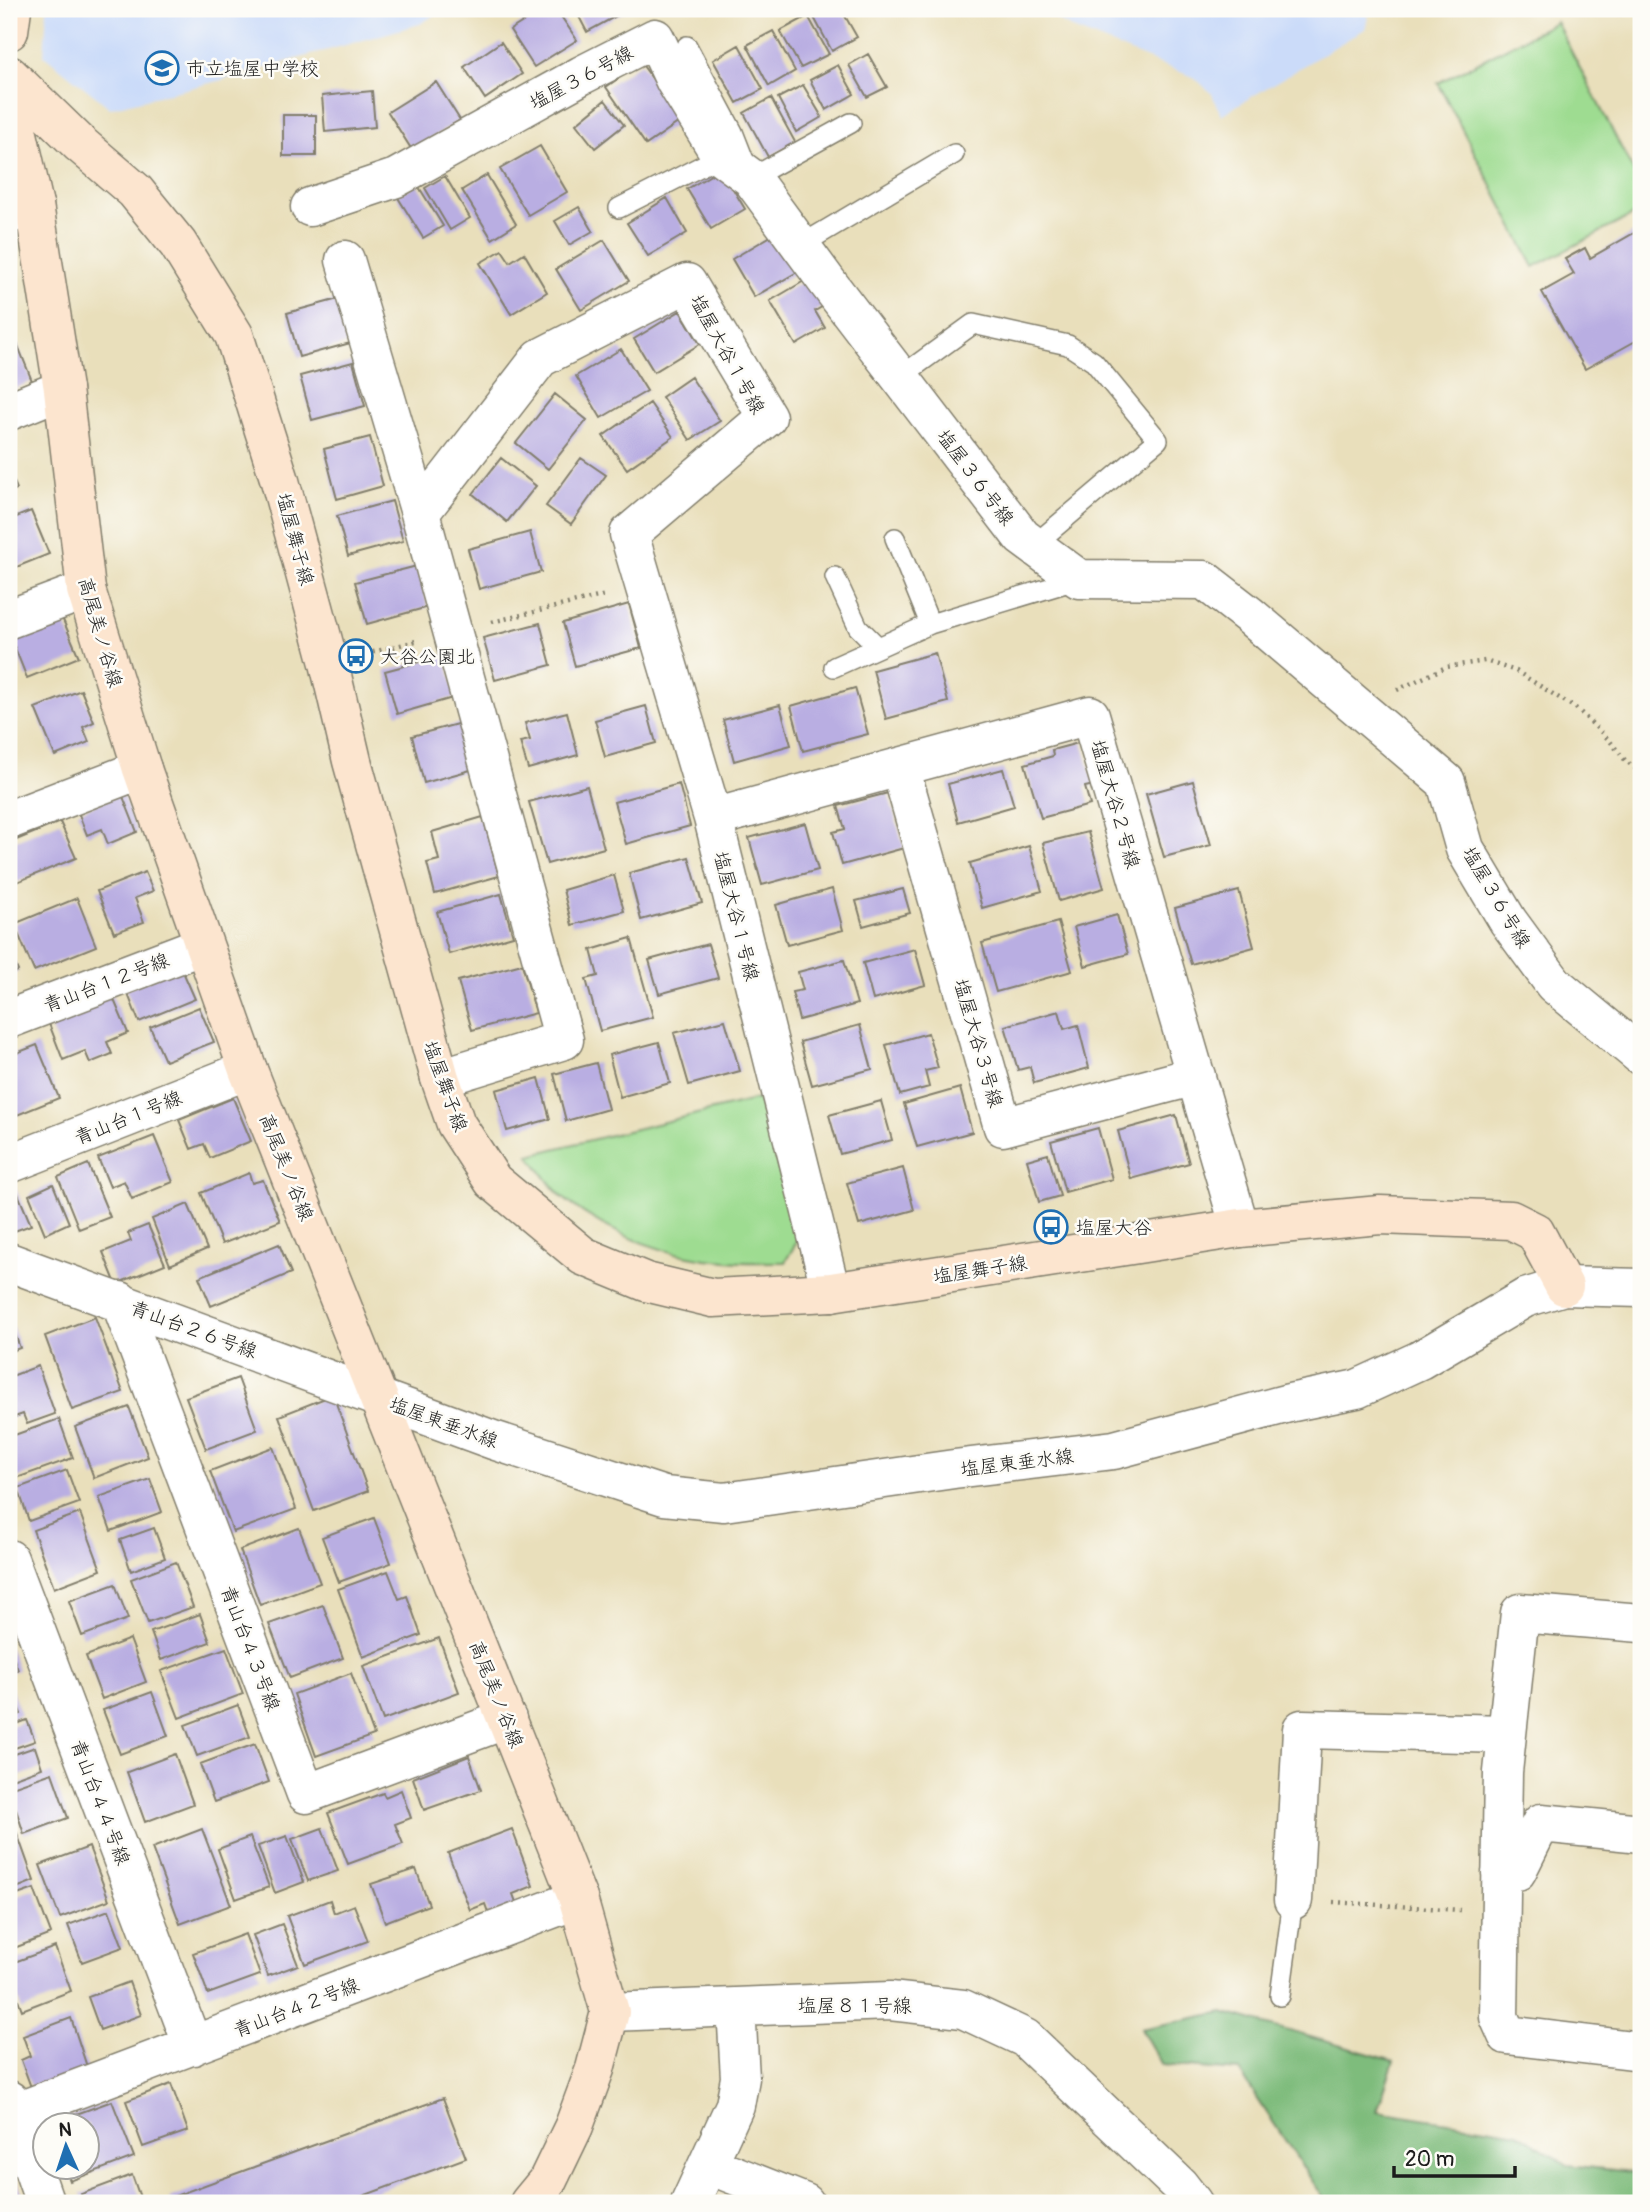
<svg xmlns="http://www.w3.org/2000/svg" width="1650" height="2212" font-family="Pangolin,'Klee One',sans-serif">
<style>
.built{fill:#cbdbf9}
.green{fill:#9edc91;stroke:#5d7c56;stroke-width:2}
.forest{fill:#7ebc7b;stroke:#4d6c4c;stroke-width:2}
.building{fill:#b9aee2}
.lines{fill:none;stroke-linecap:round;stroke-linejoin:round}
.lane-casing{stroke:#827e6c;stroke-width:22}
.street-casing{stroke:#827e6c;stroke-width:41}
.secondary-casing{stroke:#827e6c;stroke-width:41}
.path{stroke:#827e6c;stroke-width:4.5;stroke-dasharray:2 5;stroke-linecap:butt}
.lane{stroke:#fff;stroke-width:19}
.street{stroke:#fff;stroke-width:38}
.secondary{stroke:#fce5cf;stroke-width:38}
.labels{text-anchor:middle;stroke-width:5;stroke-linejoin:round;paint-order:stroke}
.poi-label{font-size:19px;fill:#1c1c1c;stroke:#fdfcf7;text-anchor:start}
.street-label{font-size:19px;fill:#1c1c1c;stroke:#fdfcf7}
</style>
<rect width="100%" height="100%" fill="#fdfcf7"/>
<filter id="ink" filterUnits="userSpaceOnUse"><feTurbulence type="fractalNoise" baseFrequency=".0143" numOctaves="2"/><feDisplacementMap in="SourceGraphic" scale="14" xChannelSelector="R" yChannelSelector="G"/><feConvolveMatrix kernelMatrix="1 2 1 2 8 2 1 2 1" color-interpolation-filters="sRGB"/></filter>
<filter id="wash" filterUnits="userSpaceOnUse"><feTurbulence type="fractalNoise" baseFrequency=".00686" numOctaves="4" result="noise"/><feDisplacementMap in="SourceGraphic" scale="28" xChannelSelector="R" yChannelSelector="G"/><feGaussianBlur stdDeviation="1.57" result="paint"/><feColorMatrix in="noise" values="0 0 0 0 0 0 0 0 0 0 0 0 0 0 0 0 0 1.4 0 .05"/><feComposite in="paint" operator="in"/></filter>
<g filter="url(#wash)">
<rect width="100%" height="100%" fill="#e9dfbb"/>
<path class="built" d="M47 9H445L420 24 222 80 110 108 44 55Z
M1039 9H1370L1365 29 1221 115 1212 94 1195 78 1073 29Z"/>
<path class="green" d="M1556 22 1641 186V211L1534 267 1438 83Z
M758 1099 799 1238 785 1262C766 1262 746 1263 726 1261 671 1258 610 1235 567 1201 552 1190 541 1170 529 1155Z"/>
<path class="forest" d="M1223 2012 1394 2061 1377 2111 1518 2133 1568 2165 1641 2173V2203H1327L1239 2071 1162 2065 1141 2029Z"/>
<g id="blocks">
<path class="building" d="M544 9H556L577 40 534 67 510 30Z
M575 9H629L587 32Z
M817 9H841L857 37 832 51 811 12Z
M808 16 829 54 801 68 780 31Z
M773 31 795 71 769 86 747 45Z
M501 42 522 74 485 99 464 67Z
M739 45 763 89 737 103 713 60Z
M868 54 887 87 867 97 849 65Z
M641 63 682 120 646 145 606 87Z
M838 65 854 94 826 110 810 80Z
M436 82 460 120 412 150 388 112Z
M803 85 822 117 796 132 778 98Z
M372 91 375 127 325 132 322 96Z
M771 98 795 142 768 157 744 113Z
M605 100 624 125 595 148 576 124Z
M283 115H316V156H283Z
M540 146 567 192 528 215 500 169Z
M721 169 745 209 711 229 687 189Z
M487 175 516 224 492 239 462 190Z
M445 176 470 218 450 230 425 188Z
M417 184 443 226 423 238 397 196Z
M667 198 687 233 648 256 627 223Z
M579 207 593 231 569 245 555 221Z
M1641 229V338L1585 369 1542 292 1574 274 1565 259 1585 248 1590 258Z
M776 233 799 271 754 297 732 259Z
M604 240 629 281 581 310 556 269Z
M502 250 510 262 524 253 547 292 511 314 480 263Z
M811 277 827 304 815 311 825 328 796 345 770 301Z
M342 298 354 342 299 357 287 313Z
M680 311 700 344 654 372 634 339Z
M9 323 32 381 9 391Z
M621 349 647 391 601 418 576 376Z
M353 362 365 406 312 420 300 376Z
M691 377 720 421 690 440 662 397Z
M555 394 587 420 548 469 516 443Z
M650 403 673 437 627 469 603 436Z
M370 437 383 486 337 499 324 449Z
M501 458 536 486 507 522 473 494Z
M581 458 606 475 571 524 546 506Z
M9 470 17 489 9 492Z
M392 501 403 541 348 556 337 516Z
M31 511 49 554 9 570V520Z
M530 532 541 572 479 589 468 549Z
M417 566 428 607 367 624 355 582Z
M629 604 641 648 575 666 563 623Z
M60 613 79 657 27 678 9 633Z
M540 623 551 665 495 680 483 638Z
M935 653 948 702 886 719 873 670Z
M445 655 456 697 397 714 385 671Z
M855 688 868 734 803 751 791 706Z
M81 690 94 722 83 727 89 742 55 756 35 708Z
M780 705 791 745 734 761 723 720Z
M646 706 656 743 605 757 595 720Z
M567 712 578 755 528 769 520 742 530 740 525 723Z
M461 723 474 769 424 783 412 736Z
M1082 742 1094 785 1085 787 1090 805 1041 818 1025 764 1053 756 1052 750Z
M1003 769 1014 806 958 822 948 784Z
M1193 781 1211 845 1164 857 1146 794Z
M679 784 690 826 626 844 614 802Z
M587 786 604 848 547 864 529 802Z
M888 793 904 848 842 865 833 832 845 829 838 806Z
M122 794 137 832 108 844 102 829 87 835 78 812Z
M483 817 499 876 435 894 427 863 439 860 432 832Z
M60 822 76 858 17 882 9 863V843Z
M805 823 818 870 762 885 749 838Z
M1088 832 1104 888 1059 901 1043 843Z
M1029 846 1042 891 982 908 970 863Z
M689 857 702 903 641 920 629 873Z
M145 872 153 891 135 898 144 922 114 933 97 891Z
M614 875 624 911 572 925 563 890Z
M832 889 843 930 787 945 776 905Z
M903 889 910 913 863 926 856 901Z
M1239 891 1254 947 1191 964 1175 908Z
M501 894 513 936 449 954 437 912Z
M77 898 96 946 34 971 14 924Z
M1117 915 1128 954 1085 966 1074 927Z
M1058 922 1072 971 996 992 982 943Z
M9 937 15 951 10 953 18 971 9 975Z
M631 938 653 1017 600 1031 586 979 598 976 591 950Z
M708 944 718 978 659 994 649 960Z
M915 949 925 985 873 1000 863 963Z
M844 960 857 1004 799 1020 792 992 803 990 798 972Z
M522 964 536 1013 472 1030 458 981Z
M181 967 195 999 139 1022 126 989Z
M112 995 128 1033 107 1042 112 1054 90 1063 85 1051 63 1060 48 1021Z
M199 1007 214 1042 165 1061 150 1027Z
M1059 1011 1064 1029 1078 1025 1089 1068 1034 1083 1030 1067 1018 1070 1005 1026Z
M725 1020 740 1071 689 1085 674 1033Z
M860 1025 872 1069 812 1085 800 1042Z
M928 1033 938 1068 925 1071 929 1087 900 1095 886 1045Z
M659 1042 670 1083 620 1097 609 1055Z
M37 1045 59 1098 17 1115 9 1096V1056Z
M596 1063 608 1109 566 1121 554 1074Z
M539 1078 550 1119 507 1131 496 1090Z
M960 1088 972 1132 917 1147 904 1104Z
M233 1098 251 1141 210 1158 204 1144 191 1149 179 1120Z
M881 1101 892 1140 840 1154 829 1115Z
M1176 1115 1189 1163 1131 1179 1118 1131Z
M1098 1128 1112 1179 1065 1192 1051 1141Z
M154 1136 173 1182 132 1199 124 1181 110 1187 98 1158Z
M1048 1154 1060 1196 1039 1202 1027 1160Z
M88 1164 110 1217 79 1229 58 1177Z
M903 1168 914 1210 859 1225 847 1183Z
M249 1173 252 1183 263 1180 280 1221 222 1244 201 1193Z
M13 1182 31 1225 9 1233V1184Z
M53 1184 69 1223 45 1234 29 1195Z
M188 1204 207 1249 170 1265 152 1219Z
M148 1225 165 1264 116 1284 103 1252 131 1241 128 1233Z
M279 1244 291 1273 211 1306 199 1277Z
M9 1317 20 1348 9 1352Z
M95 1317 123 1392 72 1410 45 1336Z
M38 1366 55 1414 27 1424 23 1414 9 1419V1377Z
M238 1378 257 1430 206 1449 186 1397Z
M333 1395 368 1491 314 1511 279 1416Z
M129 1407 148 1457 94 1478 75 1427Z
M59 1419 73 1458 14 1479 9 1465V1437Z
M273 1447 296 1509 233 1532 210 1471Z
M67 1470 79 1503 29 1521 18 1488Z
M150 1479 162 1512 111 1531 99 1497Z
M80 1513 101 1570 54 1588 33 1530Z
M374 1518 391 1563 339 1582 322 1537Z
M154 1528 165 1558 131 1571 120 1540Z
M299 1528 320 1583 260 1605 240 1550Z
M176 1562 193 1607 148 1623 131 1579Z
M388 1571 399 1599 407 1596 421 1635 363 1657 338 1589Z
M115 1584 128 1619 82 1636 69 1601Z
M323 1605 343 1658 290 1678 269 1624Z
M200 1614 210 1642 161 1660 151 1632Z
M439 1638 459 1692 383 1720 363 1666Z
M130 1639 146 1682 102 1699 86 1656Z
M9 1646 18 1670 9 1673Z
M226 1648 243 1694 179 1718 161 1671Z
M351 1673 374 1735 316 1756 294 1694Z
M9 1684 21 1714 9 1719Z
M152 1692 168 1736 120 1754 103 1710Z
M238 1705 250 1737 197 1756 185 1725Z
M27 1720 35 1741 9 1750V1727Z
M255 1744 269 1782 214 1802 200 1764Z
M35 1747 42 1768 9 1780V1756Z
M175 1754 193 1804 145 1822 127 1772Z
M469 1756 481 1790 424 1810 413 1778Z
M52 1773 68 1818 24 1834 9 1788Z
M401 1790 411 1818 395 1824 403 1844 348 1864 328 1813 383 1793 385 1797Z
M322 1828 338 1871 308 1881 292 1839Z
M202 1829 231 1905 180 1924 152 1848Z
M512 1829 533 1886 513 1894 517 1905 489 1915 485 1904 470 1910 448 1853Z
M17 1833 34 1881 9 1891V1836Z
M287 1836 304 1882 275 1893 258 1846Z
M250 1837 269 1887 236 1899 218 1849Z
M89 1847 109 1900 60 1918 40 1865Z
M416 1869 429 1905 385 1922 371 1884Z
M34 1889 51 1934 9 1950V1898Z
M330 1900 334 1913 354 1905 368 1941 305 1964 287 1916Z
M109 1910 123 1947 82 1962 68 1925Z
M282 1924 298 1965 268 1976 253 1935Z
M245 1934 260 1975 208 1994 193 1953Z
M55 1947 71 1991 22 2010 9 1975V1964Z
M129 1982 141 2015 100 2030 88 1997Z
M71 2018 88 2070 32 2090 21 2060 30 2056 23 2036Z
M171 2084 188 2131 143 2147 126 2101Z
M443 2098 466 2158 344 2203H171L169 2198Z
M112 2101 134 2157 70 2181 65 2166H88V2124H49Z
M11 2165 26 2203H9V2166Z
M132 2175 142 2203H84L81 2194Z"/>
</g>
</g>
<g filter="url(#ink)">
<use href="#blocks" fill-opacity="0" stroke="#827e6c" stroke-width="2"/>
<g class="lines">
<defs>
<path id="lane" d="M687 46 733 132 751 178 851 123
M619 208 721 156
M801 245 954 154
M900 377 973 324 1068 345 1094 362 1158 440 1034 545
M895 538 930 624
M835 577 858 627 878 647
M834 667 930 624 1079 579
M1280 1996 1293 1900"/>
<path id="street" d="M310 207 396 178 582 75 655 38 675 81 721 156 751 178 828 283 1022 537 1079 579 1204 580 1249 615 1446 782 1465 849 1508 921 1554 984 1641 1056
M9 214 34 205
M345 260 420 513
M9 411 63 389
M9 619 86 590
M900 767 1003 1127 1196 1076
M713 818 1090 715 1240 1228
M9 820 142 769
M9 1019 203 945
M440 1078 564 1040 420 513 540 358 687 283 767 417 629 534 713 818 831 1292
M9 1164 248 1070
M9 1262 493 1440 664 1496 724 1502 954 1469 1114 1450 1289 1403 1357 1389 1420 1360 1525 1298 1564 1286 1641 1288
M120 1301 306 1794 507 1719
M9 1559 193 2046
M1641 1623 1520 1613 1503 1772 1499 2017 1507 2035 1641 2051
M1501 1873 1517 1871 1541 1823 1641 1833
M1293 1900 1302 1729 1507 1734
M610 2012 890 2001 963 2009 1025 2038 1179 2185 1193 2203
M9 2100 45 2203
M14 2113 578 1899
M709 2165 805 2203
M690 2203 735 2105 740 2078 736 2007"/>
<path id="secondary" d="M9 31 12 9
M9 75 80 144 135 191 178 244 234 335 280 481 329 663 352 761 440 1078 456 1124 493 1181 583 1256 646 1282 713 1298 831 1292 1240 1228 1380 1215 1511 1220 1535 1232 1564 1286
M9 94 34 205 63 389 86 590 142 769 248 1070 578 1899 610 2012 595 2069 574 2126 548 2180 529 2203"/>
</defs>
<use href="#lane" class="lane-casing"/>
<use href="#street" class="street-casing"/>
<use href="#secondary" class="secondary-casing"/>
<path class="path" d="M492 622 606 595
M366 654 416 641
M1397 690 1446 667 1485 661 1516 671 1577 709 1610 741 1625 760 1641 773
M1333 1902 1460 1910"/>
<use href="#lane" class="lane"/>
<use href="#street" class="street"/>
<use href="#secondary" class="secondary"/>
</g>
</g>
<defs>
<symbol id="school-ring" viewBox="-11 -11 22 22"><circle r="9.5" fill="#fdfcf7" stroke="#1f6fb2" stroke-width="1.5"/><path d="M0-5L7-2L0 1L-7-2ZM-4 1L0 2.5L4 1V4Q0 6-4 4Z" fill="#1f6fb2"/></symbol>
<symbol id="bus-ring" viewBox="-11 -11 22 22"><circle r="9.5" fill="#fdfcf7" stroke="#1f6fb2" stroke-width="1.5"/><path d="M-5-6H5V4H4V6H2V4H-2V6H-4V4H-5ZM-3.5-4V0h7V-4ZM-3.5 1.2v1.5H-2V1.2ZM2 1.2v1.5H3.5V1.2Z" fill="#1f6fb2"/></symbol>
</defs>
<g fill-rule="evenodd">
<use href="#school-ring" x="143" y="49" width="38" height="38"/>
<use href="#bus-ring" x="337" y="637" width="38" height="38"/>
<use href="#bus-ring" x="1032" y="1208" width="38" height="38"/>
</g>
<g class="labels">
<g class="poi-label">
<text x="186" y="75">市立塩屋中学校</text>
<text x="380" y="663">大谷公園北</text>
<text x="1076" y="1234">塩屋大谷</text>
</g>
<g class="street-label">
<text transform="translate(581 77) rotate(-28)" y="7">塩屋３６号線</text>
<text transform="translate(728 354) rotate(61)" y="7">塩屋大谷１号線</text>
<text transform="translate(976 477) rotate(53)" y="7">塩屋３６号線</text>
<text transform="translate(296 539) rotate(75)" y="7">塩屋舞子線</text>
<text transform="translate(101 632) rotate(74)" y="7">高尾美ノ谷線</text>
<text transform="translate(1116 804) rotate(74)" y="7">塩屋大谷２号線</text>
<text transform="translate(1497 897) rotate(59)" y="7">塩屋３６号線</text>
<text transform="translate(737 916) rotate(76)" y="7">塩屋大谷１号線</text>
<text transform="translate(106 982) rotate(-21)" y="7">青山台１２号線</text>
<text transform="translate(979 1043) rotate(74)" y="7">塩屋大谷３号線</text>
<text transform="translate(446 1086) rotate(70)" y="7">塩屋舞子線</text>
<text transform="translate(128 1117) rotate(-22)" y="7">青山台１号線</text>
<text transform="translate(287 1167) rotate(68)" y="7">高尾美ノ谷線</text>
<text transform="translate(980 1269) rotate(-9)" y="7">塩屋舞子線</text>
<text transform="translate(194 1329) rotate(20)" y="7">青山台２６号線</text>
<text transform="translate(444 1422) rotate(20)" y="7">塩屋東垂水線</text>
<text transform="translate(1017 1462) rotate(-7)" y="7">塩屋東垂水線</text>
<text transform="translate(251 1648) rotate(69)" y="7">青山台４３号線</text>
<text transform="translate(497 1694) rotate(68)" y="7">高尾美ノ谷線</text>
<text transform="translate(101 1802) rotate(69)" y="7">青山台４４号線</text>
<text x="855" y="2012">塩屋８１号線</text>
<text transform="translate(296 2007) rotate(-21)" y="7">青山台４２号線</text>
</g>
</g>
<rect width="1650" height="2212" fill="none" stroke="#fdfcf7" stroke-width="35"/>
<g transform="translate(66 2146) rotate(357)"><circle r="33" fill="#fdfcf7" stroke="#a3a29f" stroke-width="2"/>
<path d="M0-5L12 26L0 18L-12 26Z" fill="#1f6fb2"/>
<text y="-10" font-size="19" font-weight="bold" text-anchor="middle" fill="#1c1c1c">N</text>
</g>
<path d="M1394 2166v10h121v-10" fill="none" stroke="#1c1c1c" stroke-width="3.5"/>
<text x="1405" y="2166" font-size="21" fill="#1c1c1c" stroke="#fdfcf7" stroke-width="5" paint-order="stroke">20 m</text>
</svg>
